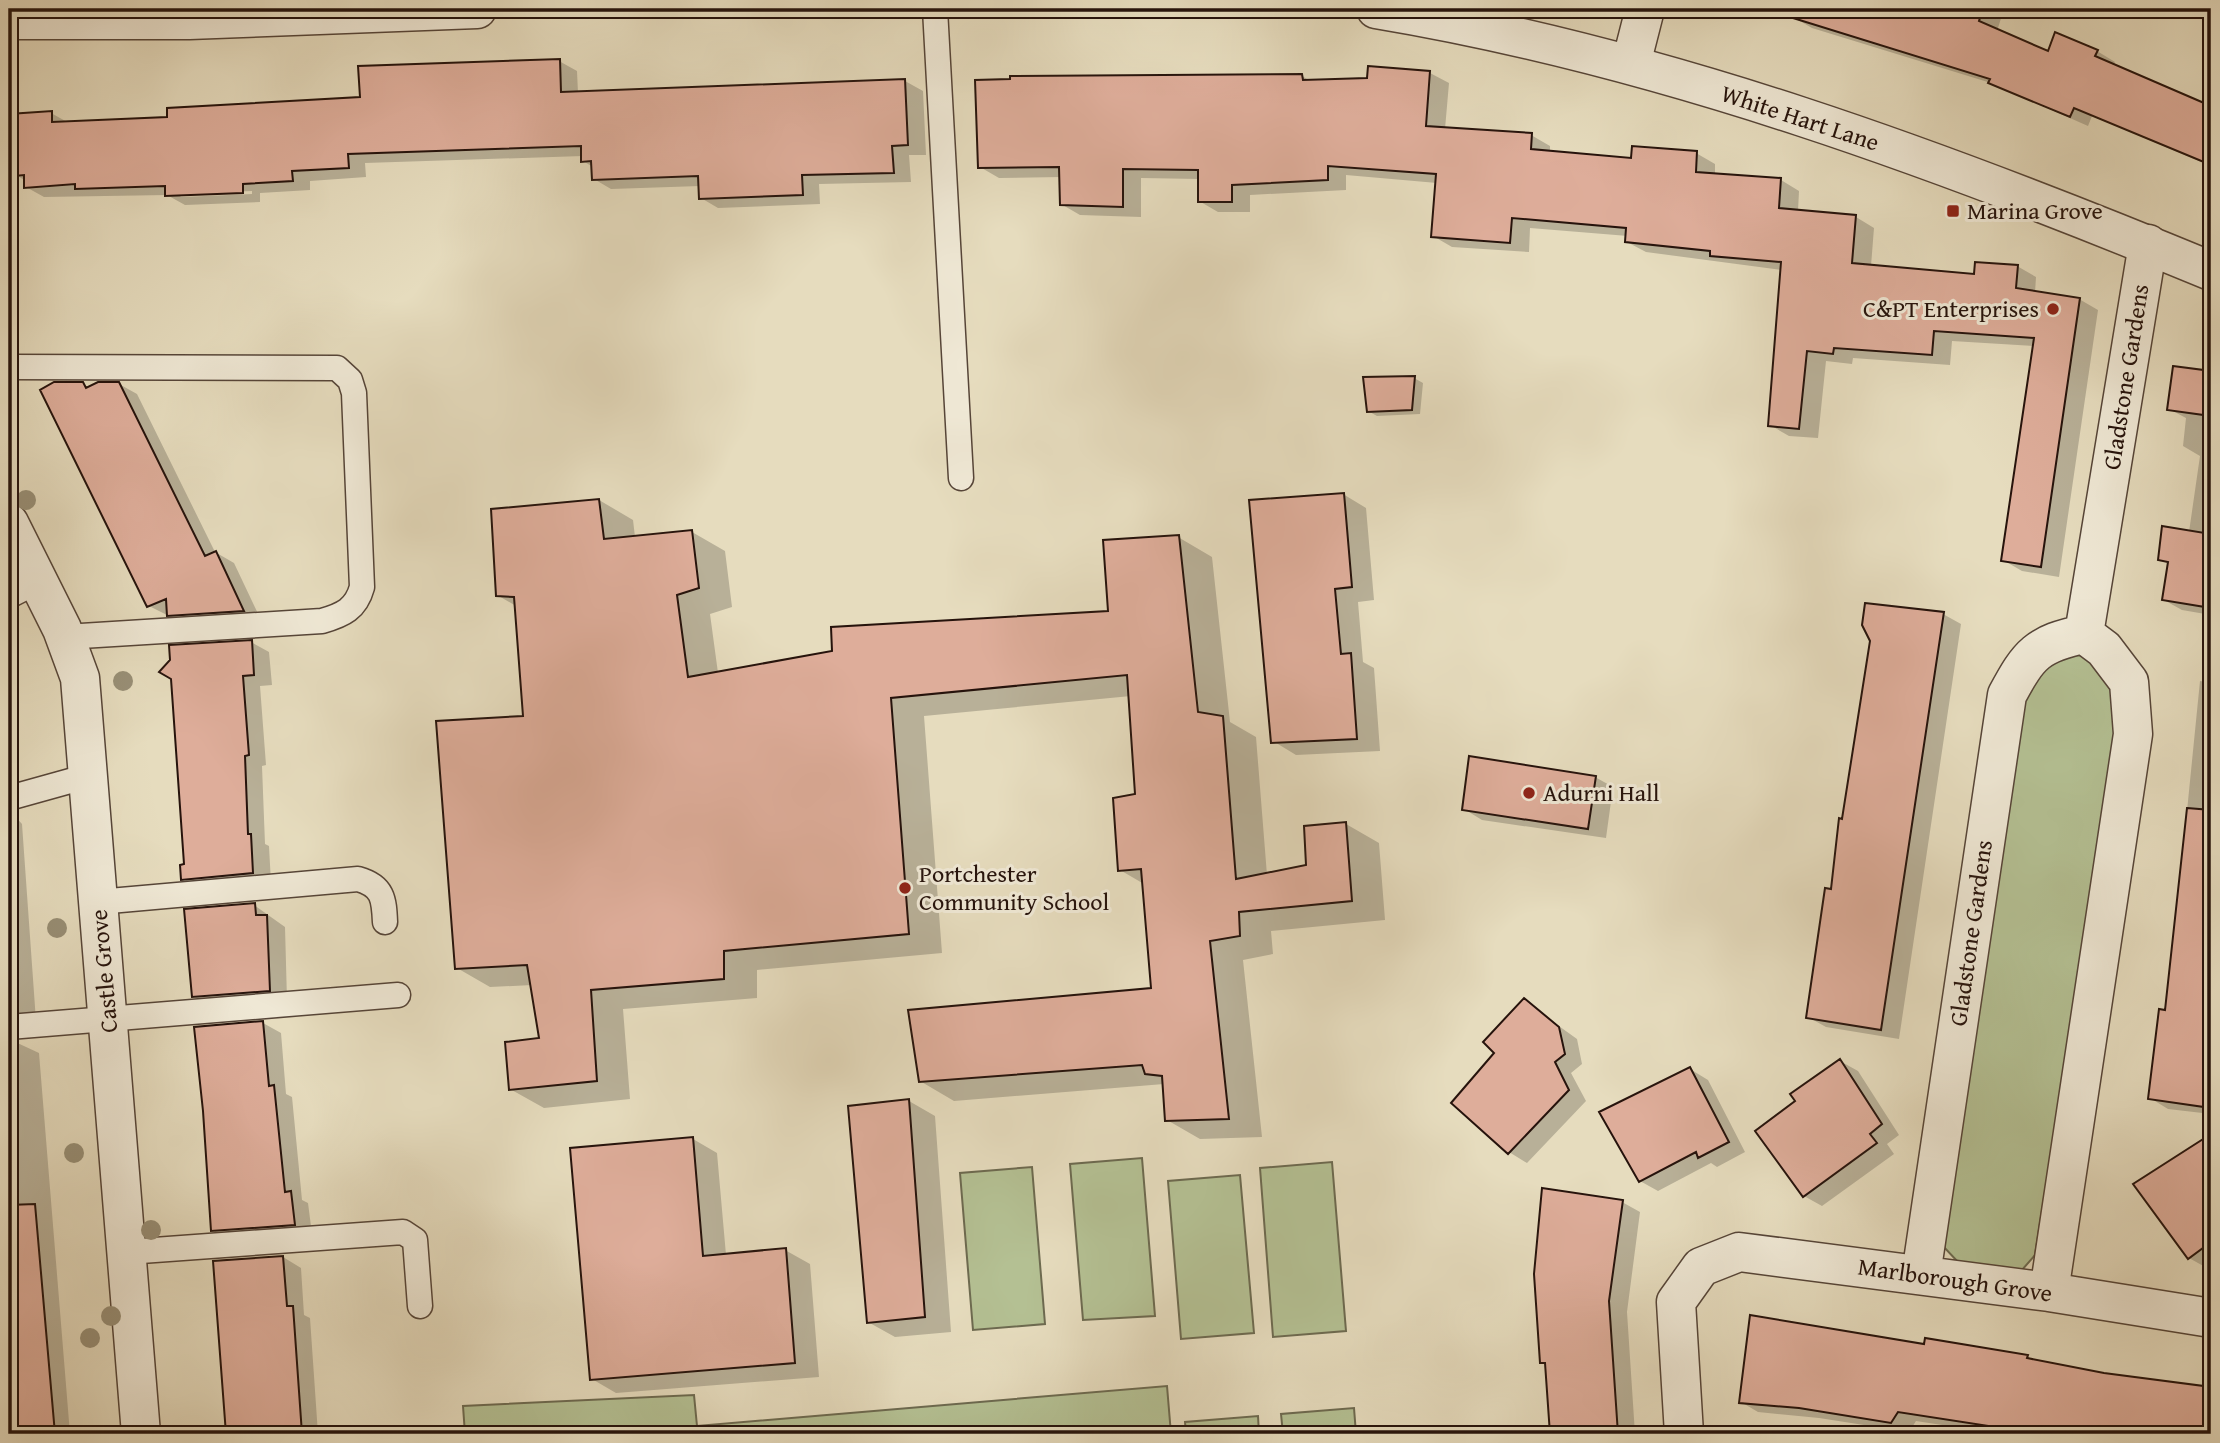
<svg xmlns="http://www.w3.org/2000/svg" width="2220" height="1443" font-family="'Gentium Book Plus',serif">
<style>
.green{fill:#b4c093;stroke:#6d6a50;stroke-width:2}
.shadow{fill:#0003;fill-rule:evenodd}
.building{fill:#dead9a;stroke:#26130c;stroke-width:2}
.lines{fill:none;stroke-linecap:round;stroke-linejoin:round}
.service-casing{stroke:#564538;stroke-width:27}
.minor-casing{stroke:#564538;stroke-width:41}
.tertiary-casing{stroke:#564538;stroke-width:41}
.service{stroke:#efe8d5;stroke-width:24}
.minor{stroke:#efe8d5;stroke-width:38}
.tertiary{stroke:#efe8d5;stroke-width:38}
.tree{fill:#988f76}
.poi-dot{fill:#8f2418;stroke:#efe8d5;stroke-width:2.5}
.labels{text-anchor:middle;stroke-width:6;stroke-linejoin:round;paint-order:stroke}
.street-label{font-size:24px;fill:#26130c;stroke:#efe8d5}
.poi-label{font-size:24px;fill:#26130c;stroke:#efe8d5;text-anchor:start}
</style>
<rect width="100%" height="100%" fill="#e6dcbe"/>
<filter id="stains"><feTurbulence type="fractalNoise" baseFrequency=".00286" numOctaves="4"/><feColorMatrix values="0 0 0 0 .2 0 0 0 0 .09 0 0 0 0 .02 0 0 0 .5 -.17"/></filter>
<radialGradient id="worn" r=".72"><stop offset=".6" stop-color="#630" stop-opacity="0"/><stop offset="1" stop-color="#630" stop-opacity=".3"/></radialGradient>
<path class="green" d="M2064 654 2088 656 2113 683 2120 716 2035 1255 2022 1270 1958 1262 1941 1244 2023 700 2038 673Z
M1142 1158 1155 1316 1083 1320 1070 1164Z
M1332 1162 1346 1331 1273 1337 1260 1168Z
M1032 1167 1045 1324 973 1330 960 1173Z
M1240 1175 1254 1333 1181 1339 1168 1181Z
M1167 1386 1171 1434H465L463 1406 694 1395 697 1426Z
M1354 1408 1356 1434H1283L1281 1414Z
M1258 1416 1259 1434H1186L1185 1422Z"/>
<path class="shadow" d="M1764 9H2004L1997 31 2049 53 2056 34 2097 51 2115 62 2113 66 2208 107 2211 99V166L2092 116 2088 126 1991 83 1812 28 1793 17Z
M559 61 577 71 578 93 905 81 923 91 926 155H909L911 182 819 184 820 204 718 208 701 198 700 186 611 189 594 179 593 167 583 161V156L365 163 366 177 310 181V190L260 193V202L185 205 167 195 44 197 26 187V181L16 175V169L9 170V115L51 113 69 123 169 119 362 99ZM252 191V194L181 197 178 194Z
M1430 73 1449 83 1445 129 1531 135 1550 146V153L1633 160 1696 153 1715 164V176L1781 180 1799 191 1798 211 1856 217 1874 228 1871 266 1976 276 2017 266 2036 277 2035 293 2079 299 2098 310 2059 577 2022 571 2003 560 2034 346 1952 341 1950 365 1853 358 1852 364 1826 361 1818 438 1789 436 1770 425 1782 270 1646 252 1627 242 1628 236 1530 228 1529 252 1452 247 1433 236 1437 183 1346 175V190L1250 195V212H1218L1199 201V179L1141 178V217L1080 215 1061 204V177L999 178 980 167 1302 76 1312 82 1369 80Z
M2175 368 2211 374V615L2182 610 2164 600 2169 564 2160 559 2189 532 2200 456 2183 446 2186 418 2169 409Z
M1414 378 1423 383 1420 414 1377 416 1368 411Z
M82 384 90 388 119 384 137 394 215 552 234 563 261 620 187 625 149 606Z
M1343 494 1366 508 1374 600 1358 602 1363 662 1374 668 1380 751 1296 755 1273 741Z
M599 500 633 520 635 537 692 532 725 551 732 607 710 614 718 673 1110 613 1178 537 1212 557 1230 722 1256 737 1267 875 1308 866 1346 824 1379 843 1385 920 1271 931 1273 954 1243 960 1262 1137 1200 1139 1167 1120 1164 1084 954 1101 920 1081 1153 989 1144 884 1120 870 1137 795 1131 696 924 716 942 953 757 970V998L623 1009 630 1099 544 1108 510 1089 541 1040 532 985 490 987 457 968 525 717 516 606 497 595Z
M1943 614 1961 624 1899 1039 1826 1027 1808 1017 1843 821Z
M251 642 269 652 272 685 260 686 266 765 262 766 265 844 269 846 271 883 201 889 183 879Z
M2200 681 2211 683V1114L2168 1109 2150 1098 2167 1011Z
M9 749 19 796 12 804V813L22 824 36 1021 18 1025 11 1040 39 1053 70 1434H9Z
M1595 777 1613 787 1606 838 1482 820 1464 809Z
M254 905 285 927 287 1000 211 1006 193 996Z
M1524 1001 1577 1039 1582 1064 1571 1073 1586 1101 1527 1163 1509 1152 1496 1053Z
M263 1023 281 1033 286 1094 292 1097 302 1200 308 1203 312 1234 230 1240 212 1230Z
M1840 1061 1858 1071 1899 1135 1887 1144 1894 1154 1822 1206 1804 1196 1797 1101Z
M1690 1069 1708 1080 1745 1152 1717 1167 1711 1163 1658 1191 1640 1181Z
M909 1101 935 1116 951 1332 895 1337 868 1322Z
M693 1139 717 1153 726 1255 785 1250 810 1264 819 1377 616 1393 592 1379Z
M2199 1144 2211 1151V1265L2207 1268 2189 1258Z
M1622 1202 1640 1212 1627 1312 1635 1434H1551L1547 1365 1541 1362Z
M283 1257 301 1268 304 1315 310 1318 318 1434H227L215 1262Z
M1925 1346 2027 1356 2037 1362 2104 1375 2211 1390V1434H2001L1916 1421 1909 1432 1819 1418 1758 1412 1741 1402Z"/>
<path class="building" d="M1794 9H1983L1979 21 2048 51 2055 32 2098 50 2095 56 2211 106V165L2074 108 2070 117 1988 83 1990 79 1793 18Z
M560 59 561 92 905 79 908 145 892 146 894 173 802 175 803 195 699 199 698 176 592 180 591 161 581 162V146L348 154 349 168 292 171 293 181 243 184V193L165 196V186L75 189V184L24 188V175L14 176V159H9V114L52 111V122L167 117V108L360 97 358 66Z
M1368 66 1430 71 1426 126 1532 133 1531 149 1631 158 1632 146 1697 151 1696 172 1781 178 1779 208 1856 215 1852 263 1974 274 1975 262 2018 265 2016 288 2080 298 2041 567 2001 561 2034 338 1934 331 1932 355 1834 348 1833 354 1807 351 1799 429 1768 426 1781 262 1710 256V251L1625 242 1626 228 1512 218 1510 243 1431 237 1436 174 1328 166V180L1232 185V202H1198V170L1123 169V207L1060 205 1059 167 978 168 975 80 1010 79V76L1302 74 1303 80 1367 78Z
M2173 366 2211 371V416L2167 410Z
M1415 376 1412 410 1367 412 1363 377Z
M54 382H83L86 388 98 382H119L205 556 216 551 244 611 167 616 166 599 147 607 40 390Z
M1344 493 1352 587 1335 589 1341 654 1351 653 1357 739 1271 743 1249 500Z
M599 499 604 539 692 530 699 588 677 595 688 677 832 651 831 627 1108 611 1103 540 1179 535 1198 712 1223 716 1236 879 1306 865 1304 826 1346 822 1352 901 1239 912 1240 936 1210 941 1229 1119 1165 1121 1162 1076 1145 1074 1142 1065 919 1082 908 1010 1151 988 1141 869 1118 871 1113 798 1135 794 1127 675 891 698 909 934 724 951V979L591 990 597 1081 509 1090 505 1042 539 1038 527 965 455 969 436 721 523 716 514 597 496 596 491 509Z
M2162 526 2211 534V608L2162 600 2168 562 2158 560Z
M1865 603 1944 612 1881 1030 1806 1018 1825 888 1831 889 1839 818 1842 819 1870 641 1862 625Z
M252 640 254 675 243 676 249 755 245 756 248 834H251L253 873 181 880 180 865 184 864 171 679 159 672 170 660 169 645Z
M1469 756 1596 776 1588 829 1462 810Z
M2187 808 2211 810V1108L2148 1099 2159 1009 2165 1010Z
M255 903 256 915H267L270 991 192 997 184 909Z
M1524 998 1559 1027 1565 1054 1555 1062 1569 1090 1508 1154 1451 1103 1494 1053 1483 1042Z
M263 1021 269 1086 274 1085 285 1192 291 1191 295 1225 211 1231 203 1111 194 1027Z
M1840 1059 1882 1124 1870 1134 1877 1143 1803 1197 1755 1131 1795 1101 1790 1094Z
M1690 1067 1729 1142 1698 1158 1696 1152 1639 1182 1599 1112Z
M909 1099 925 1317 867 1323 848 1106Z
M2211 1134V1242L2188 1259 2133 1184Z
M693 1137 703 1256 786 1248 795 1363 590 1380 570 1148Z
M1542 1188 1623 1200 1609 1301 1618 1434H1550L1545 1363H1540L1534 1274Z
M35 1204 55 1434H9V1205Z
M283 1256 287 1306H293L302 1434H226L213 1261Z
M1750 1315 1924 1344 1925 1338 2028 1355 2027 1358 2104 1373 2211 1387V1434H2040L1898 1412 1891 1423 1799 1408 1739 1403Z"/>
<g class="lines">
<defs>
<path id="service" d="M935 9 961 478
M9 367 337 368 350 380 354 393 362 587C356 609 343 615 322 621L65 637
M9 596 38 581
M9 798 88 776
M98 902 358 879C383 886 384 899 385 922
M9 1027 398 995
M127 1252 403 1232 415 1240 420 1306"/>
<path id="minor" d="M1631 64 1645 9
M9 523 62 629 80 678 141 1434
M2084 634 2148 244
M1921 1275 2007 695C2029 654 2037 644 2084 634L2104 649 2129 682 2133 734 2049 1292
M1684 1434 1676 1302 1701 1267 1739 1252 2049 1292 2211 1318"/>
<path id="tertiary" d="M1376 9C1664 57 1942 160 2211 271
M9 20H189L477 9"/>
</defs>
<use href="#service" class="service-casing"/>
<use href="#minor" class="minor-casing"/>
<use href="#tertiary" class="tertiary-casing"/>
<use href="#service" class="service"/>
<use href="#minor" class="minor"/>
<use href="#tertiary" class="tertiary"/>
</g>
<g class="tree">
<circle cx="26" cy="500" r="10"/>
<circle cx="123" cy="681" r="10"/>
<circle cx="57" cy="928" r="10"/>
<circle cx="74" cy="1153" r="10"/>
<circle cx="151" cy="1230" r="10"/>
<circle cx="111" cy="1316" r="10"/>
<circle cx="90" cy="1338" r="10"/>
</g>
<g class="poi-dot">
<rect x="1946" y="204" width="14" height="14" rx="3.5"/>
<circle cx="2053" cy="309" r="7"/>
<circle cx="1529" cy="793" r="7"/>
<circle cx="905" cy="888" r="7"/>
</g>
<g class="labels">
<g class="street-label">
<text transform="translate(1800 118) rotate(18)" y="8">White Hart Lane</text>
<text transform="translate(2126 377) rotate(-81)" y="8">Gladstone Gardens</text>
<text transform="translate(1971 933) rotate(-82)" y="8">Gladstone Gardens</text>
<text transform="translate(104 971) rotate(-95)" y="8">Castle Grove</text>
<text transform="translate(1955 1280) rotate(8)" y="8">Marlborough Grove</text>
</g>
<g class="poi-label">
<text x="1967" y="219">Marina Grove</text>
<text x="2039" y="317" text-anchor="end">C&amp;PT Enterprises</text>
<text x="1543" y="801">Adurni Hall</text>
<text x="919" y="882">Portchester<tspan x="919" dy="28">Community School</tspan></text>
</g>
</g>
<rect width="2220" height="1443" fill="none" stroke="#e6dcbe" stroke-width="35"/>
<rect x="10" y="10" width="2199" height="1422" fill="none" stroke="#26130c" stroke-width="3.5"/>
<rect x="18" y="18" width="2185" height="1408" fill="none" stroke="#26130c" stroke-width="2"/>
<rect width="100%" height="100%" filter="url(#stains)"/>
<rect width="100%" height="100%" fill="url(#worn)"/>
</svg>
